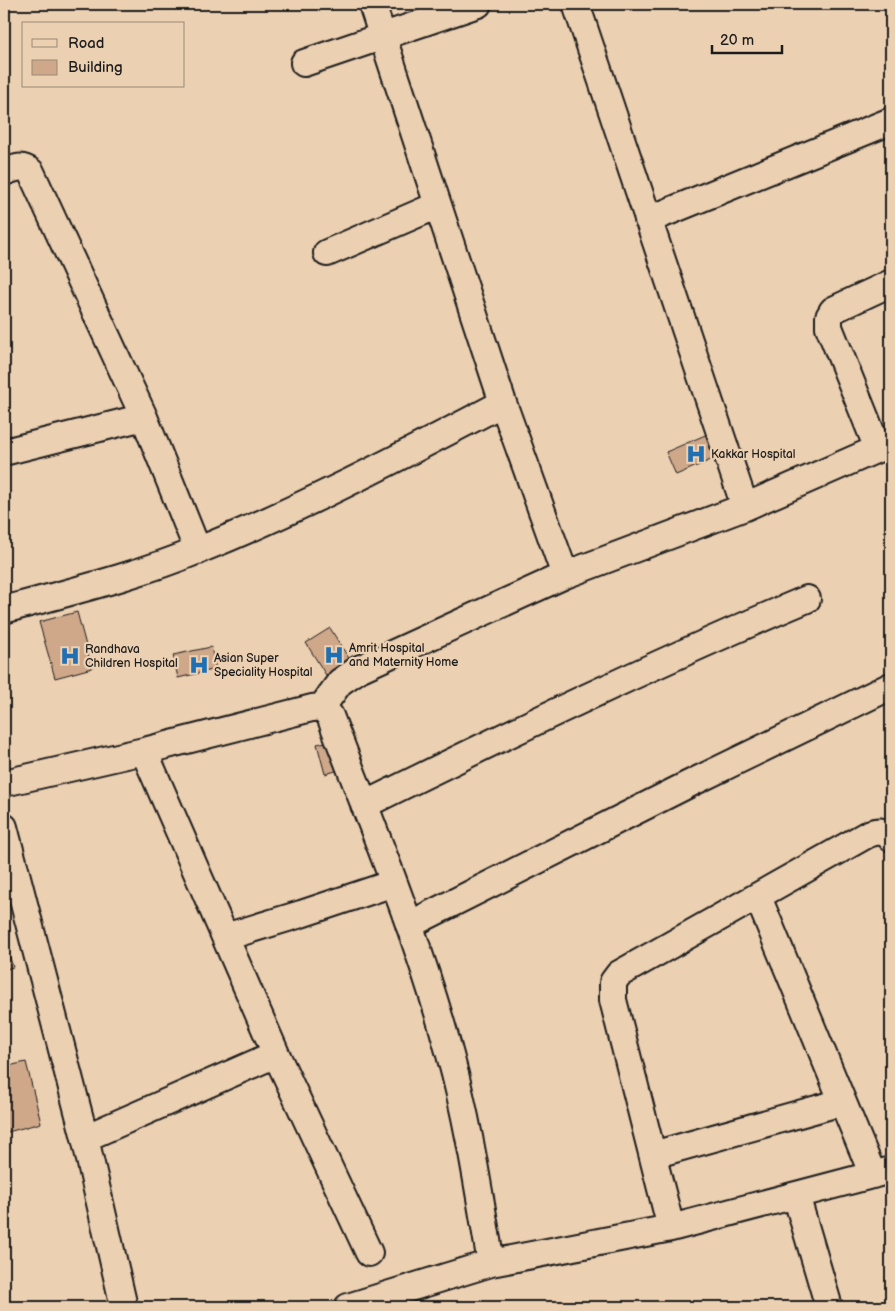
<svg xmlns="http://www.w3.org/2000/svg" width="895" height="1311" font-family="'Balsamiq Sans',sans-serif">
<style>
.building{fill:#cfa88a;stroke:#1c1c1c}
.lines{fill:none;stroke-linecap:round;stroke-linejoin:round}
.minor-casing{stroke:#1c1c1c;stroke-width:30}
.minor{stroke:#ecd0b2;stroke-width:26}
.labels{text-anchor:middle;stroke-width:4.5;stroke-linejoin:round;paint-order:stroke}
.poi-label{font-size:12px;fill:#1c1c1c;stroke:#ecd0b2;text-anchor:start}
</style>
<rect width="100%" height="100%" fill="#ecd0b2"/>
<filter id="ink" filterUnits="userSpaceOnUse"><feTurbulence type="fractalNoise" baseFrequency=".02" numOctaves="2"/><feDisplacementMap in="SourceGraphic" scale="10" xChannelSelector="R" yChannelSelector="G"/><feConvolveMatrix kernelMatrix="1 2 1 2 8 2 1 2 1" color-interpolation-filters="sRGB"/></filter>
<g filter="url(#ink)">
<path class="building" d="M710 433 720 456 676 475 666 452Z
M77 612 92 668 55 678 39 622Z
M330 628 353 665 329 680 306 643Z
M211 647 216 669 178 678 173 655Z
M335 740 343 769 325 774 317 744Z
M4 940 13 967 4 970Z
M26 1062 41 1123 4 1133V1067Z"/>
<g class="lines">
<defs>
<path id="minor" d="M372 4 503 403 565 575
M576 4 745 507
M304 63 478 4
M4 172C16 168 21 164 31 172L144 417 198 551
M648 220 891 121
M327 253 438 205
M878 449 829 327V317L833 310 891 283
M4 452 144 417
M4 610C69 592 136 576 199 550 304 508 403 455 503 403
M322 707 340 682 359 669 565 575 745 507 891 443
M144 751 276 1054 369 1253
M4 783 144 751 312 708 322 707 330 716C373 828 419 939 450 1055 469 1124 479 1193 491 1263
M364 805C510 733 657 662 807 599
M4 827 85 1138 124 1307
M758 897 873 1175
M409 925 689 784 891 686
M225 937 301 914 394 883
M85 1138 276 1054
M653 1155 842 1102
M796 1195 829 1307
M671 1228 613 1000V982L619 974 868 834C877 831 884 829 891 838
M348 1307 491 1263 671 1228 891 1170"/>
</defs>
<use href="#minor" class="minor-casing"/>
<use href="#minor" class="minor"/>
</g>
</g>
<defs>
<symbol id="hospital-bare" viewBox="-9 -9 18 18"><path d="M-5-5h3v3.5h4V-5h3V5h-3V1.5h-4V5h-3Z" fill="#1f6fb2" stroke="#ecd0b2" stroke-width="2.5" paint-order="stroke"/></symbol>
</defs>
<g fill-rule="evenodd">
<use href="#hospital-bare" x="682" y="440" width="28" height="28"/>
<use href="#hospital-bare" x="320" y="641" width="28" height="28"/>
<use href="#hospital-bare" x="56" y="642" width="28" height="28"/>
<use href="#hospital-bare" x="185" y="651" width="28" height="28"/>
</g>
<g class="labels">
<g class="poi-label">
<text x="711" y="458">Kakkar Hospital</text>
<text x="349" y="652">Amrit Hospital<tspan x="349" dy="14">and Maternity Home</tspan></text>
<text x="85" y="653">Randhava<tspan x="85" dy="14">Children Hospital</tspan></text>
<text x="214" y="662">Asian Super<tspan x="214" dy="14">Speciality Hospital</tspan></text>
</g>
</g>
<rect width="895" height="1311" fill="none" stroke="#ecd0b2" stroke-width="20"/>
<rect x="10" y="10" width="875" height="1291" fill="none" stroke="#1c1c1c" stroke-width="2" filter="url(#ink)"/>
<rect x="22" y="22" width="162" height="65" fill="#ecd0b2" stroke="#998876"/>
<rect x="32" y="39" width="25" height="8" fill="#ecd0b2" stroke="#998876"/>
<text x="68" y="48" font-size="15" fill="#1c1c1c">Road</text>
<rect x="32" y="60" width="25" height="15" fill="#cfa88a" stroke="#998876"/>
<text x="68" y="72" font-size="15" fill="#1c1c1c">Building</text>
<path d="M712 45v8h70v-8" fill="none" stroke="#1c1c1c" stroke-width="2.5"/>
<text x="720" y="45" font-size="15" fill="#1c1c1c" stroke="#ecd0b2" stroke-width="4" paint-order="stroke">20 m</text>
</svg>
